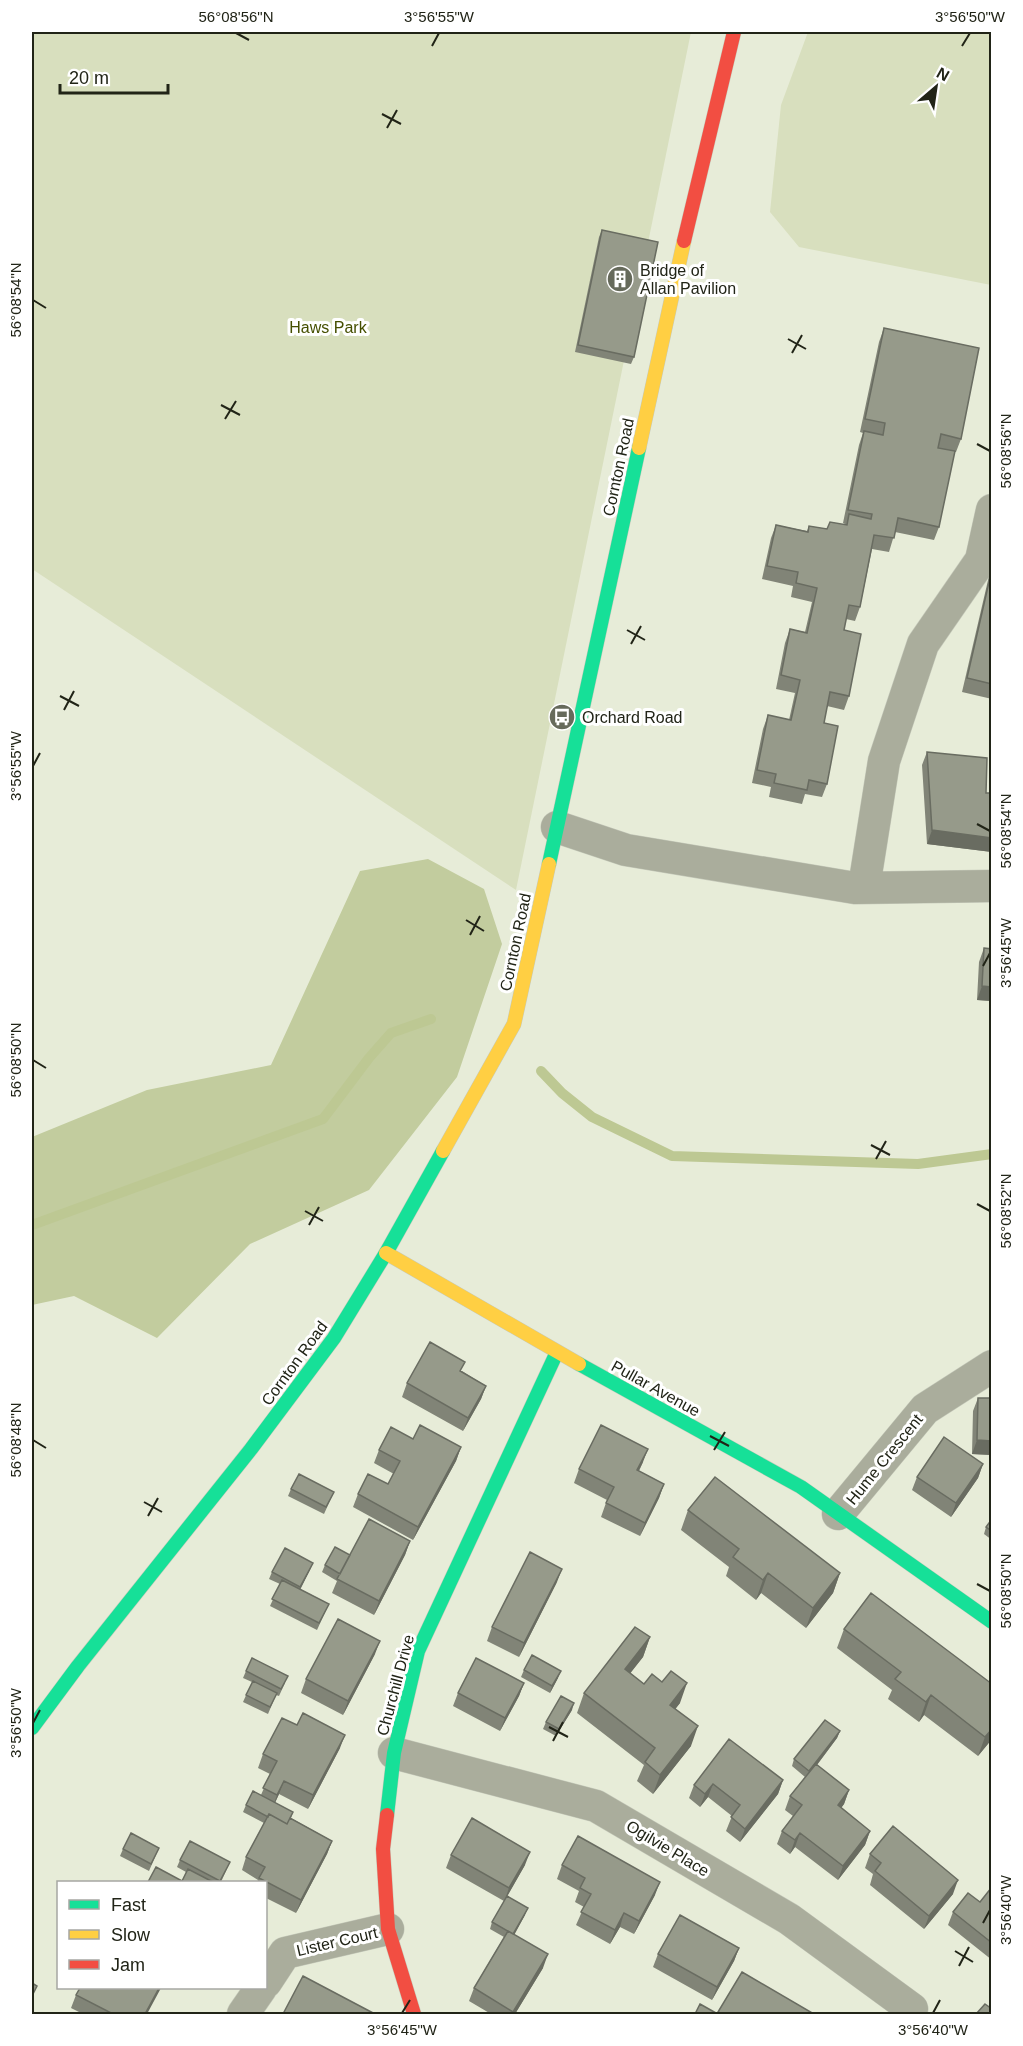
<svg xmlns="http://www.w3.org/2000/svg" width="1023" height="2046" font-family="Helvetica,sans-serif">
<style>
.green{fill:#d8dfbe}
.forest{fill:#c2cc9e}
.lines{fill:none;stroke-linecap:round;stroke-linejoin:round}
.stream{stroke:#bdc893;stroke-width:10}
.street-casing{stroke:#c6cabb;stroke-width:33}
.fast-casing{stroke:#c6cabb;stroke-width:15}
.slow-casing{stroke:#c6cabb;stroke-width:15}
.jam-casing{stroke:#c6cabb;stroke-width:15}
.street{stroke:#aaad9c;stroke-width:32}
.fast{stroke:#16e098;stroke-width:14}
.slow{stroke:#ffcf43;stroke-width:14}
.jam{stroke:#f24e42;stroke-width:14}
.wall{fill:#818477}
.shaded-wall{fill:#696c61}
.building{fill:#969a8a;stroke:#696c61;stroke-width:1.5}
.ticks{fill:none;stroke:#212417;stroke-width:2}
.labels{text-anchor:middle;stroke-width:6;stroke-linejoin:round;paint-order:stroke}
.poi-label{font-size:16px;fill:#212417;stroke:#fff;text-anchor:start}
.park-label{font-size:16px;fill:#454f00;stroke:#fff}
.street-label{font-size:16px;fill:#212417;stroke:#fff}
.neatline{fill:none;stroke:#212417;stroke-width:2}
.ticks-label{font-size:15px;text-anchor:middle;fill:#212417}
</style>
<rect width="100%" height="100%" fill="#e7ecd8"/>
<path class="green" d="M32 32H691L516 890 32 569Z
M808 32H991V285L799 247 770 212 781 105Z"/>
<path class="forest" d="M428 859 484 889 502 944 457 1077 369 1190 250 1244 157 1338 74 1296 32 1305V1137L147 1090 271 1065 360 871Z"/>
<g class="lines">
<path class="stream" d="M541 1071 562 1093 592 1117 672 1156 918 1164 992 1154
M32 1225 323 1119 369 1058 391 1033 431 1019"/>
<defs>
<path id="street" d="M981 560 992 510
M557 827 626 850 855 888 992 886
M864 887 884 761 923 644 981 560 992 558
M838 1514 925 1409 992 1366
M394 1753 596 1806 789 1919 912 2009
M266 1982 285 1953 388 1929
M243 2014 261 1988"/>
<path id="fast" d="M549 864 639 448
M579 1364 801 1487 992 1622
M32 1728 78 1666 251 1449 334 1338 386 1253 443 1151
M387 1815 394 1753 418 1651 557 1352"/>
<path id="slow" d="M639 448 684 241
M443 1151 514 1024 549 864
M386 1253 579 1364"/>
<path id="jam" d="M684 241 734 32
M387 1815 383 1849 388 1929 414 2014"/>
</defs>
<use href="#street" class="street-casing"/>
<use href="#fast" class="fast-casing"/>
<use href="#slow" class="slow-casing"/>
<use href="#jam" class="jam-casing"/>
<use href="#street" class="street"/>
<use href="#fast" class="fast"/>
<use href="#slow" class="slow"/>
<use href="#jam" class="jam"/>
</g>
<path class="wall" d="M602 230 634 357 631 364 575 352 599 237Z
M884 328 961 439 956 452H954L939 527 934 540 895 532 889 552 872 549 860 607 855 621 846 619 844 630 849 696 844 710 827 706 824 723 827 784 822 797 805 794 802 804 769 797 771 787 752 783 763 729 768 715 789 720 795 693 776 689 785 643 790 629 805 632 812 602 791 597 793 586 762 579 771 538 776 525 807 531 809 526 827 529 845 524 843 523 859 445 863 433 860 432 879 342Z
M992 563V699L962 692Z
M927 752 986 793H992V852L927 844 922 765Z
M984 948 992 1001 977 1000 979 962Z
M462 1371 486 1386 481 1399 463 1431 402 1397 407 1383Z
M978 1398 992 1455 972 1454 973 1411Z
M413 1439 461 1447 456 1461 413 1540 353 1507 358 1494 388 1484 394 1474 374 1463 379 1450Z
M643 1462 639 1471 664 1484 659 1498 640 1536 601 1517 607 1500 574 1483 579 1469Z
M983 1464 978 1478 951 1517 912 1490 917 1477Z
M291 1489 334 1492 324 1514 288 1496Z
M688 1510 840 1573 833 1593 806 1628 761 1593 756 1600 726 1576 729 1567 681 1530Z
M992 1519V1540L984 1534 986 1527Z
M410 1541 405 1555 374 1615 332 1593 337 1581 322 1572 325 1565 350 1555Z
M313 1563 300 1589 329 1604 317 1630 270 1606 280 1584 269 1579 272 1572Z
M557 1582 519 1657 487 1641 492 1627Z
M844 1629 992 1684V1739L978 1756 924 1715 919 1722 888 1699 892 1690 837 1648Z
M650 1637 643 1657 630 1673 644 1684 680 1703 675 1709 691 1746 653 1794 637 1781 644 1765 577 1713 584 1693Z
M375 1654 343 1715 301 1693 306 1679Z
M524 1670 558 1678 550 1693 521 1677Z
M246 1671 285 1683 279 1696 276 1695 268 1714 243 1702 252 1682 243 1678Z
M524 1683 519 1696 500 1731 453 1706 458 1693Z
M572 1710 556 1736 543 1729 546 1722Z
M840 1731 837 1738 817 1765 849 1790 844 1804 841 1808 870 1831 865 1845 838 1880 795 1847 790 1854 777 1844 782 1831 793 1816 785 1810 790 1796 805 1777 792 1766 794 1759Z
M340 1748 308 1809 279 1794 275 1803 293 1812 291 1818 332 1841 327 1854 296 1913 266 1898V1882H257L258 1880 242 1870 246 1857 264 1823 243 1812 246 1805 261 1795 270 1774 258 1768 263 1754Z
M783 1780 778 1794 740 1842 726 1831 732 1816 708 1797 700 1807 689 1798 694 1785Z
M159 1848 149 1871 120 1856 123 1849Z
M870 1854 953 1894 924 1929 870 1885 873 1874 865 1868Z
M451 1855 525 1865 507 1896 525 1915 514 1934 543 1968 515 2014H491L469 2001 474 1988 504 1937 490 1929 492 1922 504 1901 446 1868Z
M180 1860 230 1862 221 1882H148L182 1881 186 1872 177 1867Z
M562 1865 655 1895 634 1934 620 1927 610 1944 576 1925 584 1907 575 1902 579 1891 557 1879Z
M992 1887V1960L948 1925 953 1912 980 1902Z
M739 1948 734 1961 712 2000 653 1967 658 1954Z
M76 1995 147 2014H83L71 2008Z"/>
<path class="shaded-wall" d="M932 830 992 838V852L927 844Z
M982 986 992 987V1001L977 1000Z
M486 1386 481 1399 463 1431 468 1418Z
M977 1440 992 1441V1455L972 1454Z
M461 1447 456 1461 413 1540 418 1527Z
M648 1449 643 1462 632 1484 637 1470Z
M983 1464 978 1478 951 1517 956 1503Z
M664 1484 659 1498 640 1536 645 1523Z
M410 1541 405 1555 374 1615 379 1601Z
M313 1563 310 1570 298 1594 300 1587Z
M562 1569 557 1582 519 1657 524 1643Z
M768 1573 761 1593 756 1600 763 1580Z
M840 1573 833 1593 806 1628 813 1608Z
M650 1637 643 1657 618 1689 625 1669Z
M380 1641 375 1654 343 1715 348 1701Z
M561 1671 558 1678 550 1693 552 1686Z
M524 1683 519 1696 500 1731 505 1718Z
M687 1683 680 1703 663 1725 670 1705Z
M931 1695 924 1715 919 1722 926 1702Z
M574 1703 572 1710 556 1736 559 1729Z
M698 1726 691 1746 653 1794 660 1775Z
M992 1729V1739L978 1756 985 1737Z
M840 1731 837 1738 807 1778 809 1771Z
M345 1735 340 1748 308 1809 313 1795Z
M783 1780 778 1794 740 1842 745 1829Z
M284 1781 279 1794 272 1809 277 1795Z
M713 1784 708 1797 700 1807 705 1794Z
M849 1790 844 1804 833 1819 838 1805Z
M870 1831 865 1845 838 1880 843 1866Z
M800 1833 795 1847 790 1854 795 1840Z
M332 1841 327 1854 296 1913 301 1900Z
M530 1852 525 1865 504 1902 509 1888Z
M958 1880 953 1894 924 1929 929 1916Z
M660 1882 655 1895 634 1934 639 1921Z
M528 1908 525 1915 511 1941 513 1934Z
M624 1913 620 1927 610 1944 615 1930Z
M739 1948 734 1961 712 2000 717 1987Z
M548 1954 543 1968 515 2014H512Z
M159 1988H161L147 2014H145Z"/>
<path class="building" d="M602 230 658 242 634 357 578 345Z
M884 328 979 348 961 439 941 434 938 448 955 451 939 527 898 518 894 538 874 535 860 607 849 605 844 630 861 634 849 696 830 692 824 723 838 726 827 784 809 780 807 790 774 783 776 774 757 770 768 715 791 720 800 680 781 675 790 629 807 633 817 588 796 583 798 572 767 566 776 525 808 532 809 526 827 529 830 522 847 525 849 514 871 519 872 514 848 510 864 431 883 435 885 423 865 419Z
M992 569V684L967 678Z
M927 752 987 758 986 793H992V838L932 830Z
M984 948 992 949V987L982 986Z
M430 1342 465 1362 460 1371 486 1386 468 1418 407 1383Z
M978 1398H992V1441L977 1440Z
M420 1425 461 1447 418 1527 358 1494 368 1474 388 1484 400 1461 379 1450 391 1427 413 1439Z
M601 1425 648 1449 637 1470 664 1484 645 1523 606 1503 614 1487 579 1469Z
M944 1437 983 1464 956 1503 917 1477Z
M299 1474 334 1492 326 1507 291 1489Z
M715 1477 840 1573 813 1608 768 1573 763 1580 733 1557 739 1549 688 1510Z
M369 1519 410 1541 379 1601 337 1579Z
M992 1519V1531L986 1527Z
M335 1547 350 1555 340 1574 325 1565Z
M285 1548 313 1563 300 1587 272 1572Z
M530 1552 562 1569 524 1643 492 1627Z
M282 1580 329 1604 319 1623 272 1599Z
M871 1593 992 1684V1729L985 1737 931 1695 926 1702 895 1679 901 1672 844 1629Z
M338 1619 380 1641 348 1701 306 1679Z
M635 1627 650 1637 625 1669 644 1684 652 1674 662 1682 671 1671 687 1683 670 1705 698 1726 660 1775 645 1762 655 1748 584 1693Z
M532 1655 561 1671 552 1686 524 1670Z
M252 1658 288 1676 281 1689 246 1671Z
M476 1658 524 1683 505 1718 458 1693Z
M253 1681 277 1693 270 1707 246 1695Z
M561 1696 574 1703 559 1729 546 1722Z
M303 1713 345 1735 313 1795 284 1781 277 1795 263 1788 277 1761 263 1754 282 1718 297 1725Z
M825 1720 840 1731 809 1771 794 1759Z
M729 1739 783 1780 745 1829 731 1817 740 1805 713 1784 705 1794 694 1785Z
M816 1764 849 1790 838 1805 870 1831 843 1866 800 1833 795 1840 782 1831 802 1805 790 1796Z
M253 1791 293 1812 287 1824 269 1814 268 1817 246 1805Z
M269 1814 287 1824 290 1818 332 1841 301 1900 259 1878 265 1867 246 1857Z
M472 1818 530 1852 509 1888 451 1855Z
M893 1826 958 1880 929 1916 875 1871 881 1863 870 1854Z
M131 1833 159 1848 151 1864 123 1849Z
M578 1836 660 1882 639 1921 624 1913 615 1930 581 1912 591 1894 580 1888 585 1878 562 1865Z
M190 1841 230 1862 220 1881 180 1860Z
M156 1867 182 1881 188 1869 213 1882H148Z
M992 1887V1943L953 1912 968 1893 980 1902Z
M507 1896 528 1908 513 1934 492 1922Z
M680 1915 739 1948 717 1987 658 1954Z
M508 1931 548 1954 513 2012 474 1988Z
M742 1972 814 2014H722L718 2012Z
M303 1976 375 2014H283Z
M32 1983 37 1986 32 1996Z
M80 1988H159L145 2014H113L76 1995Z
M700 2004 716 2013 715 2014H695Z
M985 2004 992 2009V2014H976Z"/>
<path class="ticks" d="M236 33 249 40M432 46 439 33M962 46 970 33M382 114 401 124M387 128 397 110M33 300 46 308M788 339 806 349M792 353 802 335M221 405 240 415M225 419 236 401M977 444 990 451M627 630 645 640M631 644 641 626M60 696 79 706M64 710 74 691M33 766 40 753M977 824 990 831M466 920 484 931M470 935 480 916M983 966 990 953M33 1060 46 1068M871 1145 890 1155M876 1159 886 1141M977 1204 990 1211M305 1211 323 1221M309 1225 319 1207M710 1436 729 1446M33 1440 46 1448M714 1450 725 1432M144 1502 162 1512M148 1516 158 1498M977 1584 990 1591M33 1723 40 1710M549 1727 568 1737M553 1741 563 1722M983 1923 990 1910M955 1951 973 1962M959 1966 969 1947M402 2013 410 2000M933 2013 940 2000"/>
<defs>
<symbol id="building-disc" viewBox="-11 -11 22 22"><circle r="9.5" fill="#666a5b" stroke="#fff"/><path d="M-4-6H4V6H1V3H-1V6H-4ZM-2.5-4.3h1.7v1.8h-1.7ZM.8-4.3h1.7v1.8H.8ZM-2.5-1h1.7V.8h-1.7ZM.8-1h1.7V.8H.8Z" fill="#fff"/></symbol>
<symbol id="bus-disc" viewBox="-11 -11 22 22"><circle r="9.5" fill="#666a5b" stroke="#fff"/><path d="M-5-6H5V4H4V6H2V4H-2V6H-4V4H-5ZM-3.5-4V0h7V-4ZM-3.5 1.2v1.5H-2V1.2ZM2 1.2v1.5H3.5V1.2Z" fill="#fff"/></symbol>
</defs>
<g fill-rule="evenodd">
<use href="#building-disc" x="605" y="264" width="30" height="30"/>
<use href="#bus-disc" x="547" y="702" width="30" height="30"/>
</g>
<g class="labels">
<g class="poi-label">
<text x="640" y="276">Bridge of<tspan x="640" dy="18">Allan Pavilion</tspan></text>
<text x="582" y="723">Orchard Road</text>
</g>
<g class="park-label">
<text x="328" y="333">Haws Park</text>
</g>
<g class="street-label">
<text transform="translate(618 467) rotate(-78)" y="6">Cornton Road</text>
<text transform="translate(515 942) rotate(-78)" y="6">Cornton Road</text>
<text transform="translate(294 1363) rotate(-54)" y="6">Cornton Road</text>
<text transform="translate(656 1388) rotate(29)" y="6">Pullar Avenue</text>
<text transform="translate(884 1459) rotate(-51)" y="6">Hume Crescent</text>
<text transform="translate(395 1685) rotate(-75)" y="6">Churchill Drive</text>
<text transform="translate(668 1848) rotate(31)" y="6">Ogilvie Place</text>
<text transform="translate(337 1941) rotate(-13)" y="6">Lister Court</text>
</g>
</g>
<rect width="1023" height="2046" fill="none" stroke="#ffffff" stroke-width="66"/>
<rect x="57" y="1881" width="210" height="108" fill="#ffffff" stroke="#a6a7a2" stroke-width="1.5"/>
<rect x="69" y="1900" width="30" height="9" fill="#16e098" stroke="#a6a7a2" stroke-width="1.5"/>
<text x="111" y="1911" font-size="18" fill="#212417">Fast</text>
<rect x="69" y="1930" width="30" height="9" fill="#ffcf43" stroke="#a6a7a2" stroke-width="1.5"/>
<text x="111" y="1941" font-size="18" fill="#212417">Slow</text>
<rect x="69" y="1960" width="30" height="9" fill="#f24e42" stroke="#a6a7a2" stroke-width="1.5"/>
<text x="111" y="1971" font-size="18" fill="#212417">Jam</text>
<g transform="translate(936 87) rotate(29)" stroke="#ffffff" stroke-width="4.5" paint-order="stroke">
<path d="M0-4.5L10 22L0 15L-10 22Z" fill="#212417"/>
<text y="-9" font-size="16" font-weight="bold" text-anchor="middle" fill="#212417">N</text>
</g>
<path d="M60 84v9h108v-9" fill="none" stroke="#212417" stroke-width="3"/>
<text x="69" y="84" font-size="18" fill="#212417" stroke="#ffffff" stroke-width="4.5" paint-order="stroke">20 m</text>
<rect x="33" y="33" width="957" height="1980" class="neatline"/>
<g class="ticks-label">
<text x="236" y="22">56°08'56"N</text>
<text x="439" y="22">3°56'55"W</text>
<text x="970" y="22">3°56'50"W</text>
<text transform="translate(16 300) rotate(-90)" y="5">56°08'54"N</text>
<text transform="translate(1006 451) rotate(-90)" y="5">56°08'56"N</text>
<text transform="translate(16 766) rotate(-90)" y="5">3°56'55"W</text>
<text transform="translate(1006 831) rotate(-90)" y="5">56°08'54"N</text>
<text transform="translate(1006 953) rotate(-90)" y="5">3°56'45"W</text>
<text transform="translate(16 1060) rotate(-90)" y="5">56°08'50"N</text>
<text transform="translate(1006 1211) rotate(-90)" y="5">56°08'52"N</text>
<text transform="translate(16 1440) rotate(-90)" y="5">56°08'48"N</text>
<text transform="translate(1006 1591) rotate(-90)" y="5">56°08'50"N</text>
<text transform="translate(16 1723) rotate(-90)" y="5">3°56'50"W</text>
<text transform="translate(1006 1910) rotate(-90)" y="5">3°56'40"W</text>
<text x="402" y="2035">3°56'45"W</text>
<text x="933" y="2035">3°56'40"W</text>
</g>
</svg>
